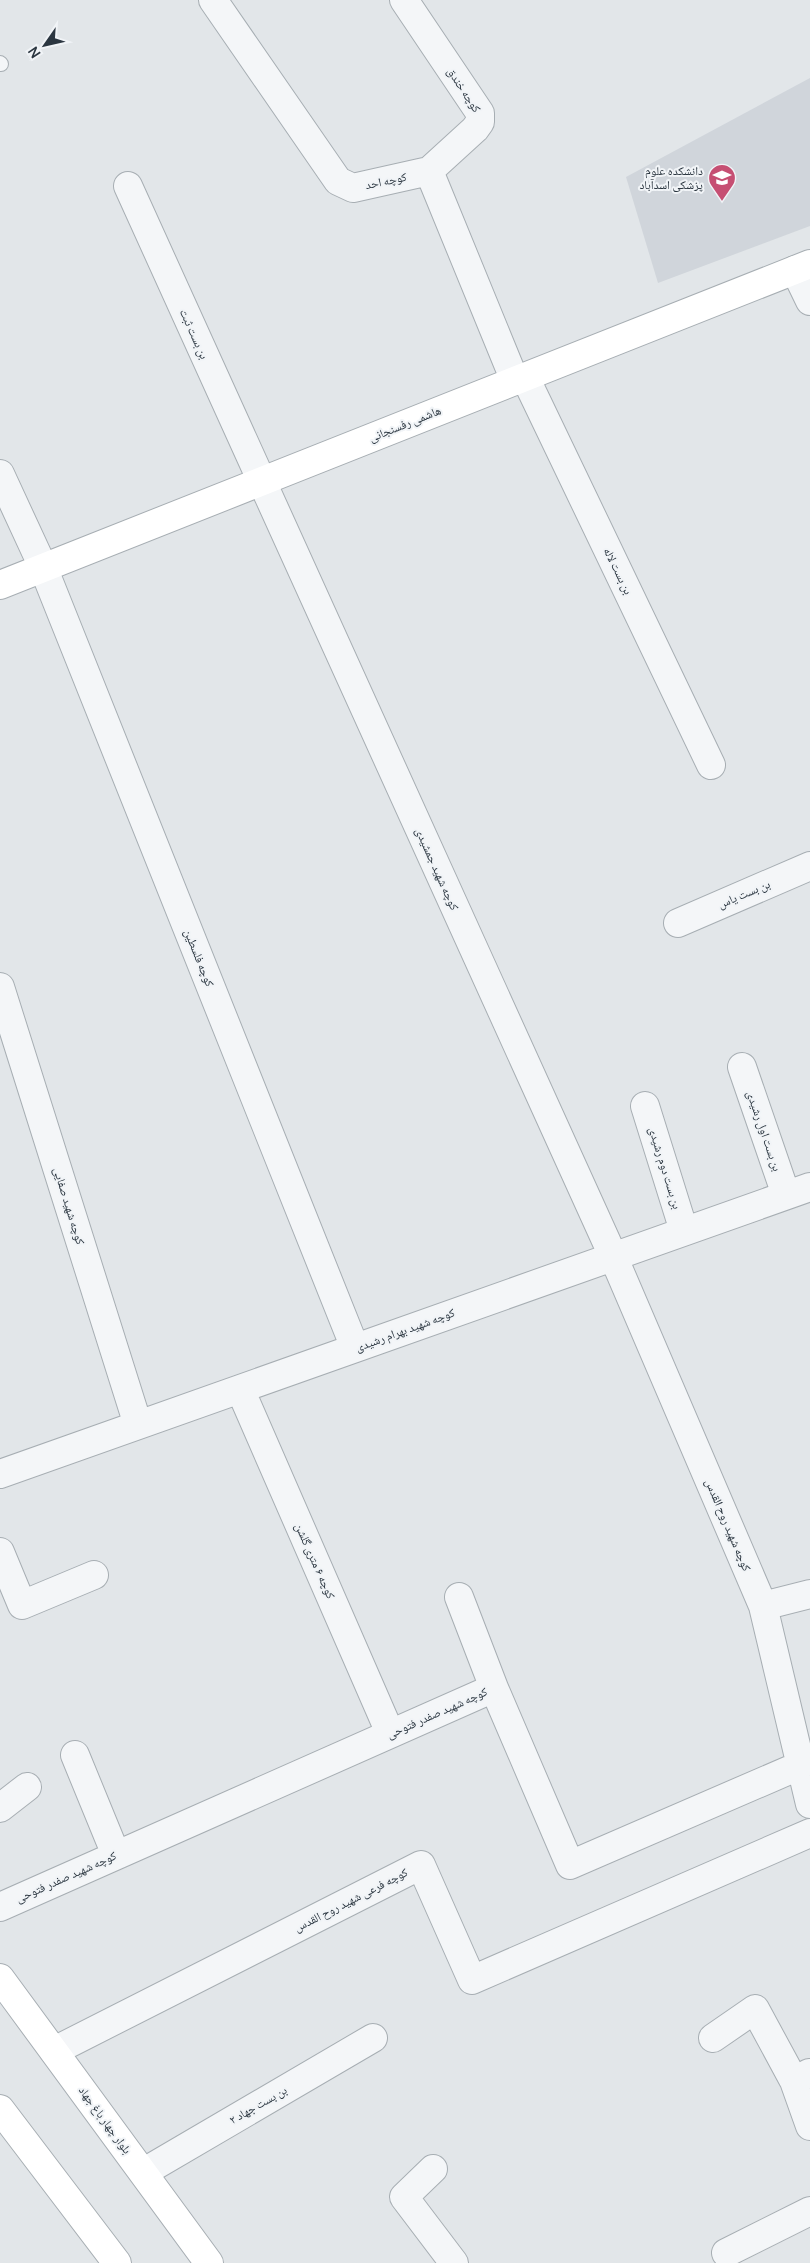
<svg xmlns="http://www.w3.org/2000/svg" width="810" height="2263" font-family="Manrope,'Noto Naskh Arabic',sans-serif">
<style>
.built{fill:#d0d5db}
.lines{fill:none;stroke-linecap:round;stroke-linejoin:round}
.lane-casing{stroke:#a7aeb3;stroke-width:16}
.street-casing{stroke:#a7aeb3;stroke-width:30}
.secondary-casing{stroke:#a7aeb3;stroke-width:30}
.lane{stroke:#f4f6f8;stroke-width:14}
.street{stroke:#f4f6f8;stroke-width:28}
.secondary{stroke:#fff;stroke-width:28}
.labels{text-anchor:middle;stroke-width:4;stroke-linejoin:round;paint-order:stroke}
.street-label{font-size:12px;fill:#2b3640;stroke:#f1f4f7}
.poi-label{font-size:12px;fill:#2b3640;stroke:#f1f4f7;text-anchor:end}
</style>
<rect width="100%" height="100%" fill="#e2e6e9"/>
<path class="built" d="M810 78V226L658 283 626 177Z"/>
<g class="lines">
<defs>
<path id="lane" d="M0 63 1 64"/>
<path id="street" d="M213 0 338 181 353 188 429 171 475 129 480 122V113L404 0
M429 171 515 381
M128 186 613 1256 763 1606 810 1804
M795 270 810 301
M525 377 711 765
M0 474 43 567 355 1348
M678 923 810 866
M0 987 138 1425
M742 1067 786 1195
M645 1106 684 1231
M240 1389 390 1733
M0 1474 810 1187
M0 1552 22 1605 94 1575
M459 1597 494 1688
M763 1606 810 1594
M75 1755 116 1855
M0 1808 27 1787
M0 1907 494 1688 570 1865 801 1765
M713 2038 755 2009 794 2081
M54 2051 421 1865 472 1980 810 1833
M809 2073 794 2081 810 2126
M433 2169 404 2197 454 2263
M144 2172 373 2038
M726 2253 810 2211"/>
<path id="secondary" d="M0 585 810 264
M0 1978 209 2263
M0 2109 117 2263"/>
</defs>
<use href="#lane" class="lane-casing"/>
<use href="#street" class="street-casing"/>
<use href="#secondary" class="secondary-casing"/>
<use href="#lane" class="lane"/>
<use href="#street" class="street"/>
<use href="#secondary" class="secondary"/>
</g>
<defs>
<symbol id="university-pin" viewBox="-11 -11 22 30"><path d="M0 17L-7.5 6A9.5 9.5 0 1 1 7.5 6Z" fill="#c64f73" stroke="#f1f4f7"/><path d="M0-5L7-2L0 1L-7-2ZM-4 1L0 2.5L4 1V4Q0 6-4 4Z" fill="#fff"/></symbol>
</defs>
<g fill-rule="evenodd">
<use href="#university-pin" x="706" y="162" width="32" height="43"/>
</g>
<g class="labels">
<g class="street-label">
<text transform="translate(464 90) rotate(57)" y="4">کوچه خندق</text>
<text transform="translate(386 181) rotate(-12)" y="4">کوچه احد</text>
<text transform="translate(194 334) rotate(66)" y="4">بن بست ثبت</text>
<text transform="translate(405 424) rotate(-22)" y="4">هاشمی رفسنجانی</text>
<text transform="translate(618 571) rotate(64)" y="4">بن بست لاله</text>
<text transform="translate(437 869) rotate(66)" y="4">کوچه شهید جمشیدی</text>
<text transform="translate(744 894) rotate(-23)" y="4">بن بست یاس</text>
<text transform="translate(199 958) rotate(68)" y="4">کوچه فلسطین</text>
<text transform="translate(764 1131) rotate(71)" y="4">بن بست اول رشیدی</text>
<text transform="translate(665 1168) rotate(73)" y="4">بن بست دوم رشیدی</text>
<text transform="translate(69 1206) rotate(73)" y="4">کوچه شهید صفایی</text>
<text transform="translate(405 1330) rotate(-20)" y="4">کوچه شهید بهرام رشیدی</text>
<text transform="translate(728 1525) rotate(67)" y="4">کوچه شهید روح القدس</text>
<text transform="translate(315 1561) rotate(66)" y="4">کوچه ۶ متری گلشن</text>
<text transform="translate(437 1713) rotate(-24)" y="4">کوچه شهید صفدر فتوحی</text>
<text transform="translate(66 1877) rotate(-24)" y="4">کوچه شهید صفدر فتوحی</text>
<text transform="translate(351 1900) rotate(-27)" y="4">کوچه فرعی شهید روح القدس</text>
<text transform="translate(258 2105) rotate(-30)" y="4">بن بست جهاد ۲</text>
<text transform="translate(105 2120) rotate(54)" y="4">بلوار چهار باغ جهاد</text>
</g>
<g class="poi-label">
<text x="703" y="175">دانشکده علوم<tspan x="703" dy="14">پزشکی اسدآباد</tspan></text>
</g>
</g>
<g transform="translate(45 45) rotate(236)" stroke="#f1f4f7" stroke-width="4" paint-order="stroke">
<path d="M0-4L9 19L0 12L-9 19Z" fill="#2b3640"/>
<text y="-8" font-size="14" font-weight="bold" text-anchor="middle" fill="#2b3640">N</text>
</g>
</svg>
